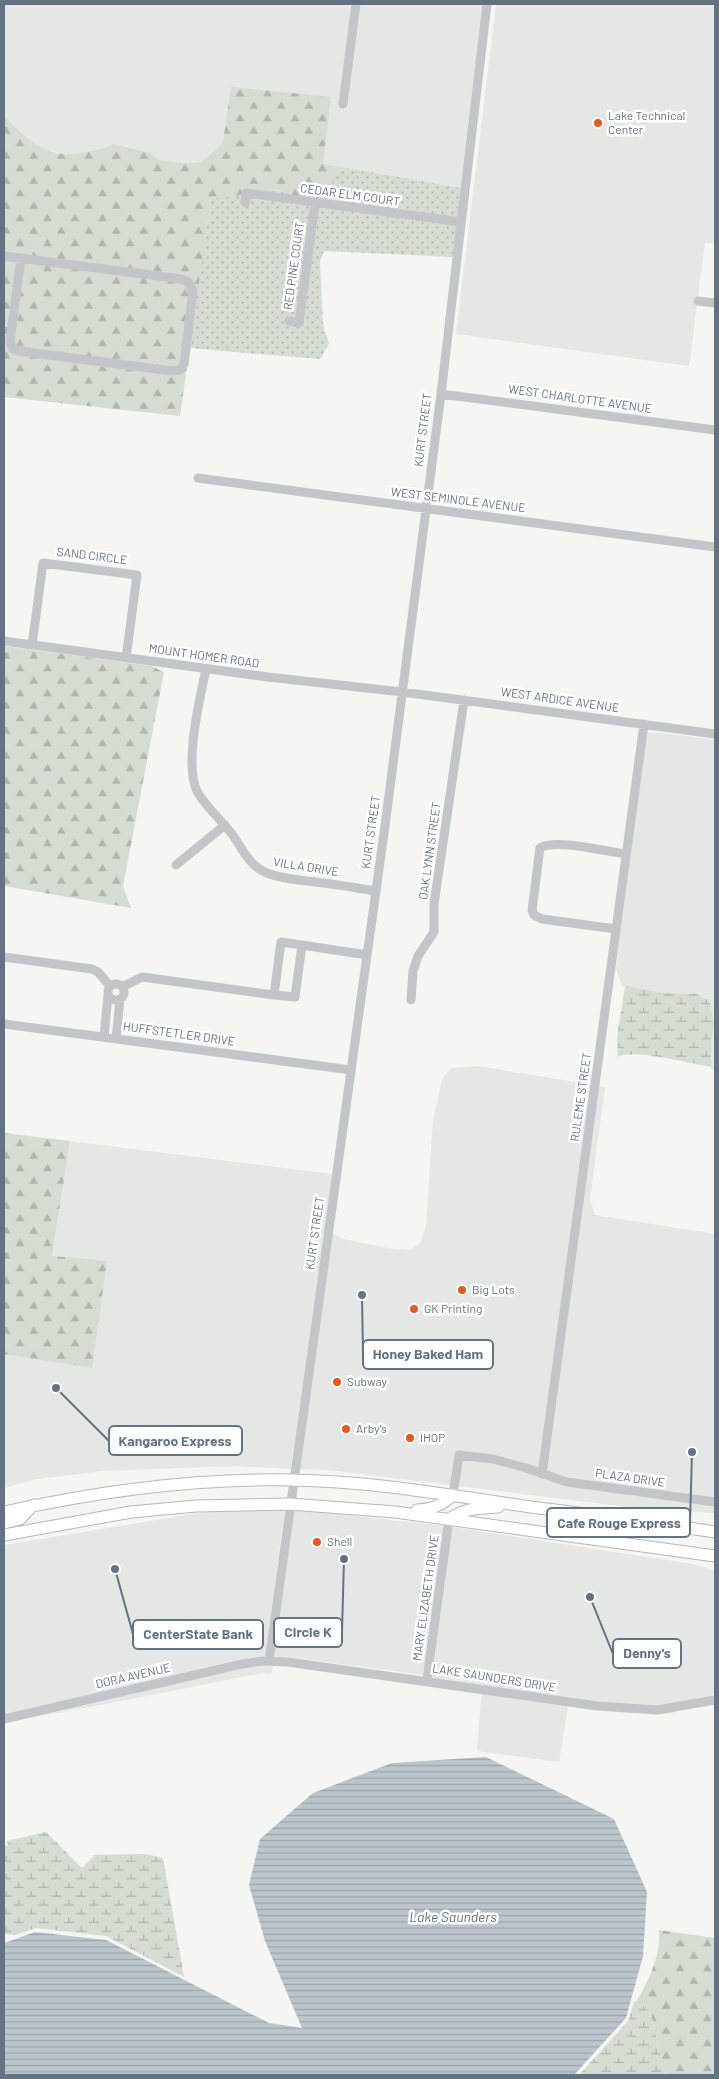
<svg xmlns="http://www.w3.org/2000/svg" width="719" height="2079" font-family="Barlow,sans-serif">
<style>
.built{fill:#e5e7e4}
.grass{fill:url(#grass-dots)}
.forest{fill:url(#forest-firs)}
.wetland{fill:url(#wetland-marsh)}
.water{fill:url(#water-rules)}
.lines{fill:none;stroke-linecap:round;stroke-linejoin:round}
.major-casing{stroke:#b5b9bd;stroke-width:13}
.minor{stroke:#c2c6c9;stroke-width:9}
.major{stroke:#fff;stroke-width:11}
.poi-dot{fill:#ec581a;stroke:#fff;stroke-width:2}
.labels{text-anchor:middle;stroke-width:5;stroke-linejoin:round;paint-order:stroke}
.poi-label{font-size:12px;fill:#627384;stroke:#fff;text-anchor:start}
.street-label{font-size:12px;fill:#627384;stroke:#fff}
.water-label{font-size:14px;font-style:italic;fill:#5e7581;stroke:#fff}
.leader{fill:none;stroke:#627384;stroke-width:2}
.callout-dot{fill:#627384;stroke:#fff;stroke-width:2}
.callout{fill:#fff;stroke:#627384;stroke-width:2}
.callout-label{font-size:14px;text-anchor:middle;font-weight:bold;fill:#627384}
</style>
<defs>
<pattern id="grass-dots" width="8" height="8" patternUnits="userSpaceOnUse" patternTransform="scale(1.25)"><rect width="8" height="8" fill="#d5dcd2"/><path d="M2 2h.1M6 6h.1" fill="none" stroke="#b0b7b0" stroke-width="1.8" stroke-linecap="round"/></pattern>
<pattern id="forest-firs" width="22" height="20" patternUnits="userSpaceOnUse" patternTransform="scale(1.25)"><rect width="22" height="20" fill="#d5dcd2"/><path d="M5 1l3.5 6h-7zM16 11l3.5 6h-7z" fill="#b0b7b0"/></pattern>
<pattern id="wetland-marsh" width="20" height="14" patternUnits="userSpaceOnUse" patternTransform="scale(1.25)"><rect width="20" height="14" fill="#d5dcd2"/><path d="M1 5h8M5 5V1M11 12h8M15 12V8" fill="none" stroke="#b0b7b0"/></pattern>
<pattern id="water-rules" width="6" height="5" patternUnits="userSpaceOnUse" patternTransform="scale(1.25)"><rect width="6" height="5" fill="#bbc6cc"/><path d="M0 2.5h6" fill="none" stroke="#9ba5ab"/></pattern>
</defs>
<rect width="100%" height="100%" fill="#f5f5f1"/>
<path class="built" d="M5 4H483L461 188 322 164 331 97 223 142 211 154 200 162 183 163 159 160 149 153 108 148 72 156 40 148 29 141 4 116Z
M496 4H715V244L705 243 689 366 456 334Z
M642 733H663L715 740V1071L712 1070 710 1063 711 1044 697 994 664 993 622 986 616 968Z
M478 1066 605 1087 590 1199 595 1215 715 1234V1513L636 1508 327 1470 299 1469 332 1233 343 1239 392 1249 410 1250 420 1243 426 1226 433 1121 442 1079 451 1068Z
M70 1141 332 1174 291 1469 235 1466 103 1471 37 1479 4 1488V1354L92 1367 52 1257Z
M285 1508 265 1656 241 1659 4 1715V1545L217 1510Z
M293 1509 444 1526 424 1675 288 1657H273Z
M452 1527 699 1565 715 1571V1691L706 1704 667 1714 569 1700 559 1762 477 1751 482 1687 432 1680Z
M262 1666H273L271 1674 263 1673 236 1678 127 1700 40 1716 243 1668Z"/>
<path class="grass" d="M341 167 461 188 453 257 324 251 320 261 323 325 329 344 320 359 189 348 211 198 236 196 269 188 299 197H326Z"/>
<path class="forest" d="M231 87 331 97 323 164 341 167 326 197H299L269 188 236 196 211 198 180 416 4 397V116C29 141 49 161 87 152 96 150 105 149 113 144L150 153 159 160 183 163 200 162 211 154 223 142Z
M4 646 151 666 164 672 123 886 131 908 4 886Z
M4 1133 70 1141 52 1256 107 1261 92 1368 4 1354Z
M659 1930 715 1938V2075H665L651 2013 637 2001C649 1979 661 1956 659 1930Z"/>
<path class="wetland" d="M625 986 664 993 697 994 709 1001 714 1022 711 1044V1067C694 1064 631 1048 618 1057L617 1037Z
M46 1832 82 1868 95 1855 145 1854 163 1858 184 1977 106 1936 36 1928 15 1935 4 1934V1845L8 1846 7 1841Z
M637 2001 651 2013 665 2075H579L628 2021 634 2002Z"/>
<path class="water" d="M486 1757 614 1819 647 1892 643 1956 626 2018 574 2075H4V1943L35 1932 106 1940 269 2023 302 2028 265 1941 249 1885 260 1839 313 1793 392 1763Z"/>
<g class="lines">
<defs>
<path id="major" d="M417 1510C432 1509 441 1506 453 1495
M4 1512C99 1491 195 1478 292 1480 367 1481 442 1494 517 1505 583 1514 649 1522 715 1532
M449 1519C465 1508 479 1508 498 1507
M4 1523 20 1519 33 1505
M4 1535 131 1512 196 1506 290 1504 395 1512 715 1556"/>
</defs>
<use href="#major" class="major-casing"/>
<path class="minor" d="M343 104 356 4
M245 203 246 193 461 222
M4 256 181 279 188 282 193 291 184 364 180 370 172 371 18 351 12 348 10 341 21 258
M698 301 715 303
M289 321 299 323 315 203
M441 394 715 430
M198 478 715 547
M4 641 268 677 402 692 715 734
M32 645 43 563 137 575 126 658
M206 669C200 698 183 767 198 793 207 808 221 820 232 834 242 848 249 866 267 873 282 879 299 880 315 882 336 884 356 888 376 891
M176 865 225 825
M616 929 542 919 534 915 532 910 540 848C554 838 608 852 626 854
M302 945 367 955
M4 957 92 969 98 972 110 986
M108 992a8 8 0 1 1 16 0a8 8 0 1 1-16 0Z
M122 987 142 977 274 995 295 997 302 945 281 942 274 995
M411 1000 413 971 418 956 434 932V904L464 700
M4 1024 351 1070
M104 1037 108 996
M116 1039 120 999
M542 1474 644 724
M453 1495 459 1455 493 1459 526 1468 567 1482 715 1502
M269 1661 385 826 441 394 487 4
M427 1680 449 1519
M4 1719 242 1664 262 1661 288 1662 597 1706 657 1710 715 1700"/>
<use href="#major" class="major"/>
</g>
<g class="poi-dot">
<circle cx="598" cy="123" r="5"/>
<circle cx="462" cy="1290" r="5"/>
<circle cx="414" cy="1309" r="5"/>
<circle cx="337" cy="1382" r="5"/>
<circle cx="346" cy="1429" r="5"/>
<circle cx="410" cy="1438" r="5"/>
<circle cx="317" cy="1542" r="5"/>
</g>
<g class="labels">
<g class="poi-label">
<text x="608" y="120">Lake Technical<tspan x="608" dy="14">Center</tspan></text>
<text x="472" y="1294">Big Lots</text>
<text x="424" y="1313">GK Printing</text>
<text x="347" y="1386">Subway</text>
<text x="356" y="1433">Arby's</text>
<text x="420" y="1442">IHOP</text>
<text x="327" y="1546">Shell</text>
</g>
<g class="street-label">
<text transform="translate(350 195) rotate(8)" y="4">CEDAR ELM COURT</text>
<text transform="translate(294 266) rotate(-82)" y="4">RED PINE COURT</text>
<text transform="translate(580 399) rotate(8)" y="4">WEST CHARLOTTE AVENUE</text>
<text transform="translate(423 430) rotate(-83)" y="4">KURT STREET</text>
<text transform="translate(458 500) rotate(7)" y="4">WEST SEMINOLE AVENUE</text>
<text transform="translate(92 556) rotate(7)" y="4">SAND CIRCLE</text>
<text transform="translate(204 656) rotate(8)" y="4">MOUNT HOMER ROAD</text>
<text transform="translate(560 700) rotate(8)" y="4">WEST ARDICE AVENUE</text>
<text transform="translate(371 832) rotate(-82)" y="4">KURT STREET</text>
<text transform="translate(430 851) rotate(-82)" y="4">OAK LYNN STREET</text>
<text transform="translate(306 867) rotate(9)" y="4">VILLA DRIVE</text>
<text transform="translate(179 1034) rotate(8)" y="4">HUFFSTETLER DRIVE</text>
<text transform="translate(581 1097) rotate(-82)" y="4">RULEME STREET</text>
<text transform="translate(315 1233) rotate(-82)" y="4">KURT STREET</text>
<text transform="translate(630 1478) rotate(8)" y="4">PLAZA DRIVE</text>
<text transform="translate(426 1598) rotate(-82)" y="4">MARY ELIZABETH DRIVE</text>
<text transform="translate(133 1676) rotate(-13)" y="4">DORA AVENUE</text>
<text transform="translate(494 1678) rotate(9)" y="4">LAKE SAUNDERS DRIVE</text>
</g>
<g class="water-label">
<text x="453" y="1922">Lake Saunders</text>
</g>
</g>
<path class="leader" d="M362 1295L363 1354M56 1388L109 1441M692 1452L690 1523M344 1559L342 1632M115 1569L133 1634M590 1597L613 1654"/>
<g class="callout-dot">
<circle cx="362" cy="1295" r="5"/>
<circle cx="56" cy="1388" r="5"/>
<circle cx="692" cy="1452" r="5"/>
<circle cx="344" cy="1559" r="5"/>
<circle cx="115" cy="1569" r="5"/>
<circle cx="590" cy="1597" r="5"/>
</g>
<g class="callout">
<rect x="363" y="1340" width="130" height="29" rx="5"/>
<rect x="109" y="1426" width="133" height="29" rx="5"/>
<rect x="547" y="1508" width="143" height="29" rx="5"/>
<rect x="274" y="1618" width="68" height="29" rx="5"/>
<rect x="133" y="1620" width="130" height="29" rx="5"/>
<rect x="613" y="1639" width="68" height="29" rx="5"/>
</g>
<g class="callout-label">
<text x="428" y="1359">Honey Baked Ham</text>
<text x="175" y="1446">Kangaroo Express</text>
<text x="619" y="1528">Cafe Rouge Express</text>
<text x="308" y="1637">Circle K</text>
<text x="198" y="1639">CenterState Bank</text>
<text x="647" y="1658">Denny's</text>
</g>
<rect width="719" height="2079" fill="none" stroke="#627384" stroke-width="10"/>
</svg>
